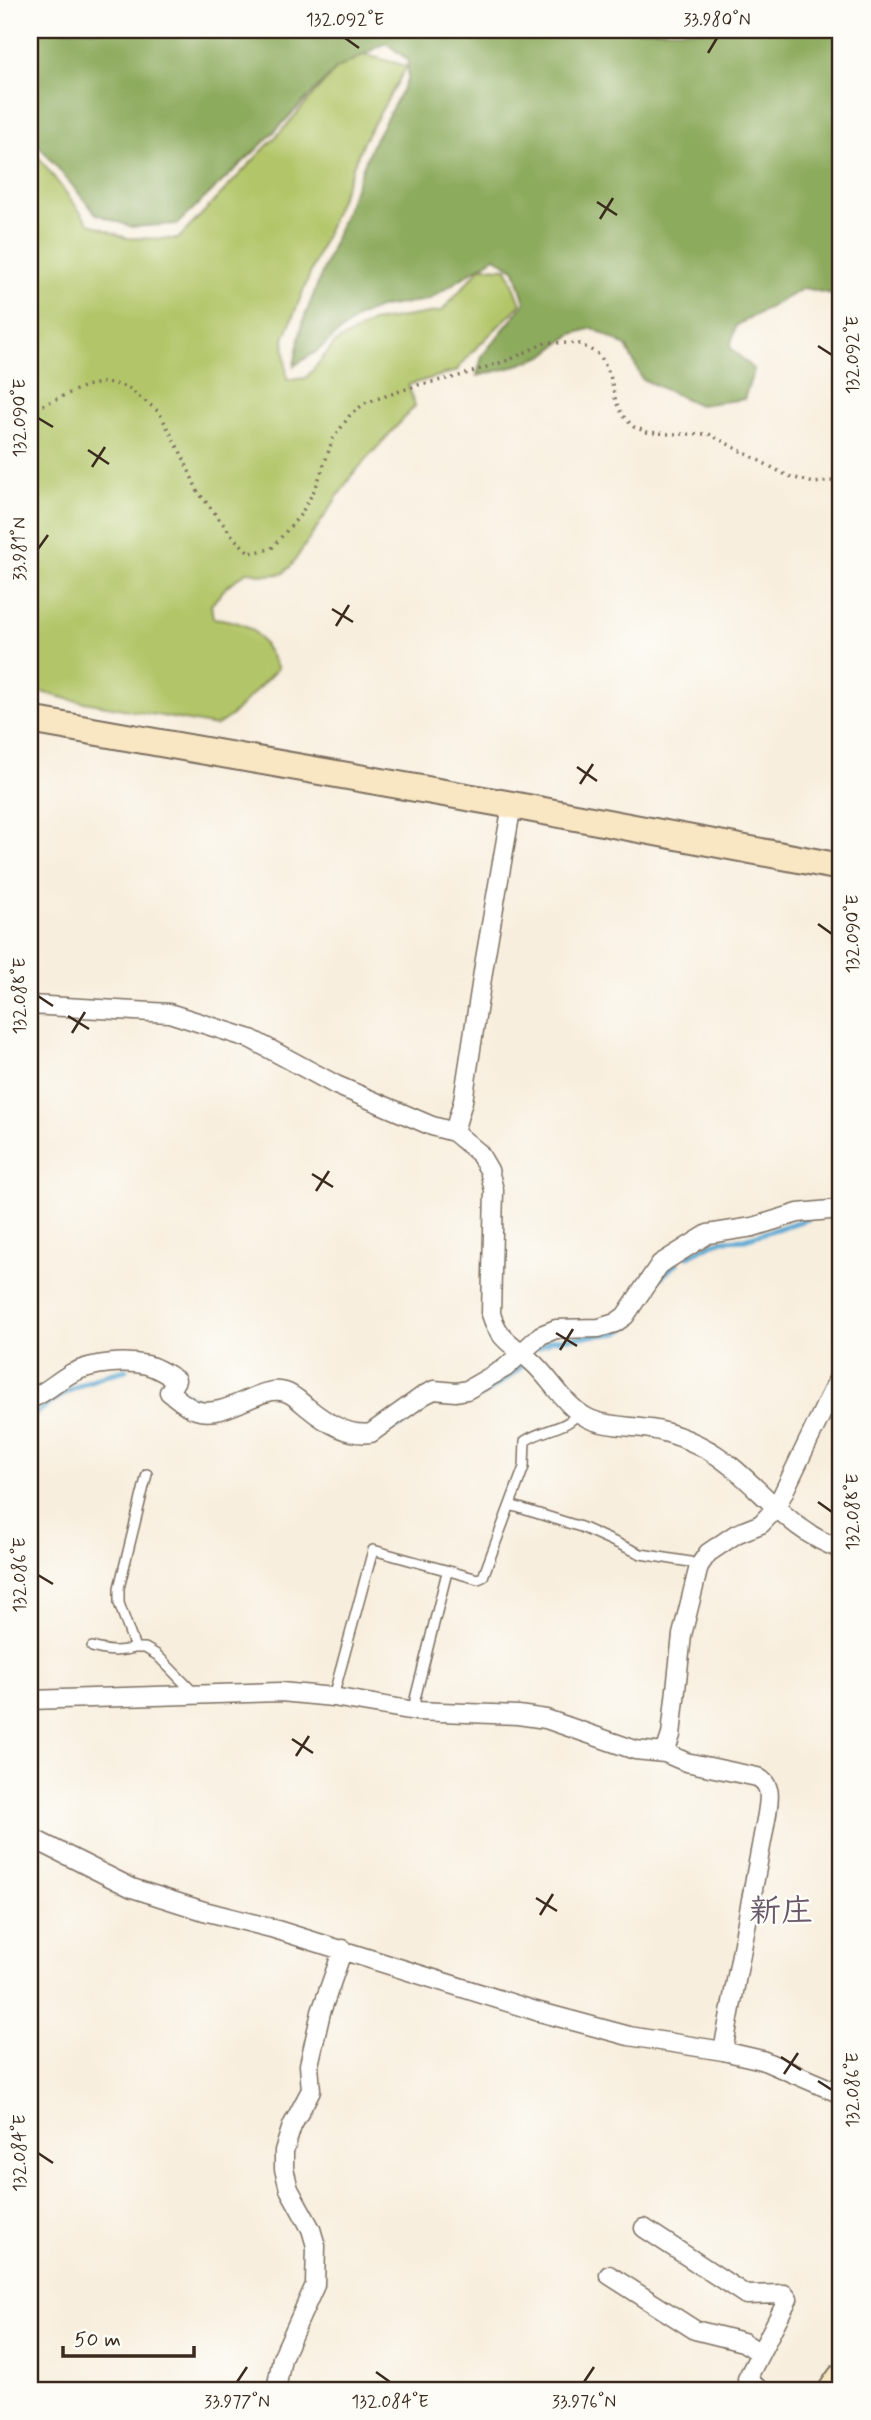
<svg xmlns="http://www.w3.org/2000/svg" width="871" height="2420" font-family="Mynerve,'Klee One',sans-serif">
<style>
.green{fill:#b2c669;stroke:#767844;stroke-width:2}
.forest{fill:#8dab5d;stroke:#646a3e;stroke-width:2}
.lines{fill:none;stroke-linecap:round;stroke-linejoin:round}
.stream{stroke:#59a8d3;stroke-width:5}
.lane-casing{stroke:#7d6f61;stroke-width:12}
.street-casing{stroke:#7d6f61;stroke-width:21}
.secondary-casing{stroke:#7d6f61;stroke-width:30}
.path{stroke:#7d6f61;stroke-width:3.5;stroke-dasharray:2 5;stroke-linecap:butt}
.lane{stroke:#fff;stroke-width:9}
.street{stroke:#fff;stroke-width:18}
.secondary{stroke:#f9e7c3;stroke-width:26}
.ticks{fill:none;stroke:#3b2a1e;stroke-width:2.5}
.labels{text-anchor:middle;stroke-width:5;stroke-linejoin:round;paint-order:stroke}
.quarter-label{font-size:32px;font-weight:bold;fill:#685869;stroke:#fdfcf7}
.neatline{fill:none;stroke:#3b2a1e;stroke-width:2.5}
.ticks-label{font-size:18px;text-anchor:middle;fill:#3b2a1e}
</style>
<rect width="100%" height="100%" fill="#fdfcf7"/>
<filter id="ink" filterUnits="userSpaceOnUse"><feTurbulence type="fractalNoise" baseFrequency=".0143" numOctaves="2"/><feDisplacementMap in="SourceGraphic" scale="14" xChannelSelector="R" yChannelSelector="G"/><feConvolveMatrix kernelMatrix="1 2 1 2 8 2 1 2 1" color-interpolation-filters="sRGB"/></filter>
<filter id="wash" filterUnits="userSpaceOnUse"><feTurbulence type="fractalNoise" baseFrequency=".00686" numOctaves="4" result="noise"/><feDisplacementMap in="SourceGraphic" scale="28" xChannelSelector="R" yChannelSelector="G"/><feGaussianBlur stdDeviation="1.57" result="paint"/><feColorMatrix in="noise" values="0 0 0 0 0 0 0 0 0 0 0 0 0 0 0 0 0 1.4 0 .05"/><feComposite in="paint" operator="in"/></filter>
<g filter="url(#wash)">
<rect width="100%" height="100%" fill="#f8eedd"/>
<path class="green" d="M352 51 407 66 363 142 284 339 287 380 306 378 335 343 372 322 442 311 481 267 507 268 521 304 472 352 456 371 408 385 415 406 352 475 291 566 282 574 263 575 248 571 227 586 211 605 213 618C257 623 256 632 278 668L232 715 216 726 68 699 30 689V146L89 223 126 238 178 239 286 126Z"/>
<path class="forest" d="M30 30H841V296L804 288 736 326 730 347 754 370 744 399 699 405 642 379 626 346 593 328 572 334 543 356 509 368 477 376 482 356 525 303 515 270 495 257 428 300 382 307 359 316 317 351 294 366 302 324 370 149 408 79V60L386 43 336 69 257 149 177 224 132 227 96 214 30 135Z"/>
<g class="lines">
<path class="stream" d="M688 1256 712 1244 724 1240 745 1239 808 1219
M658 1280 677 1263
M538 1348 551 1340 618 1333 633 1323 648 1297
M177 1388C184 1392 192 1399 201 1402 227 1410 255 1377 285 1384
M30 1418C63 1393 84 1379 126 1370
M393 1428C411 1425 418 1408 433 1402 443 1397 449 1403 459 1403 478 1403 515 1374 527 1360"/>
</g>
</g>
<g filter="url(#ink)">
<g class="lines">
<defs>
<path id="lane" d="M147 1474 119 1588V1603L135 1648H145L157 1655 194 1693
M510 1505 581 1527 641 1554 690 1562 699 1566
M92 1647C108 1652 119 1652 135 1648
M333 1697 373 1550 478 1579 483 1577 524 1467 525 1441C542 1429 568 1429 579 1412
M415 1711V1699L447 1572"/>
<path id="street" d="M30 1005 169 1013 251 1039 336 1085 432 1126 454 1132 479 1153 489 1170 494 1190 491 1314C500 1342 512 1343 531 1361 552 1379 566 1410 592 1420 610 1427 632 1426 650 1429 671 1432 692 1441 710 1451 757 1480 786 1531 841 1549
M454 1132 463 1101 485 959 512 805
M30 1399C46 1393 57 1381 72 1373 92 1363 125 1360 147 1365 158 1368 167 1374 176 1380L169 1392C177 1398 186 1407 196 1410 226 1420 260 1384 285 1392 293 1394 301 1402 307 1407 324 1421 348 1437 371 1433L424 1395 434 1390 456 1392 467 1390 505 1368 541 1335 556 1329 599 1328 615 1323 625 1316 660 1264 708 1234 753 1227 798 1213 841 1209
M30 1700 281 1692 333 1697 415 1711 518 1715 546 1719 635 1750 665 1753 686 1762 757 1777C773 1785 769 1799 767 1814L723 2051
M665 1753 671 1735 682 1635 699 1566 708 1553 736 1534 761 1524 776 1508 841 1373
M30 1837 132 1888 204 1911 271 1928 536 2011 629 2036 723 2051 762 2060 841 2094
M644 2228 746 2295 784 2294 788 2299 747 2379 760 2390
M609 2275 695 2330 743 2342 760 2353
M276 2390 282 2358 315 2285 316 2246 311 2229 289 2189 284 2169V2151L292 2126 311 2090 309 2065 321 2012 343 1949"/>
<path id="secondary" d="M30 720 512 805 841 867
M832 2390 841 2377"/>
</defs>
<use href="#lane" class="lane-casing"/>
<use href="#street" class="street-casing"/>
<use href="#secondary" class="secondary-casing"/>
<path class="path" d="M30 411 85 386 106 382 127 387 159 412 183 457 198 492 235 539 250 553 271 549 301 514 316 487 333 439 350 415 365 403 418 385 456 377 509 360 547 342 580 344 600 355 610 375 616 402 623 416 634 427 647 432 669 434H709L788 476 814 483 841 480"/>
<use href="#lane" class="lane"/>
<use href="#street" class="street"/>
<use href="#secondary" class="secondary"/>
</g>
</g>
<path class="ticks" d="M345 38 359 48M708 53 717 38M597 202 617 215M600 219 613 198M818 346 832 355M38 418 53 427M88 450 109 464M92 467 105 447M38 549 48 535M332 609 353 622M336 626 349 605M577 767 597 781M580 784 593 764M818 924 832 934M38 996 53 1006M68 1016 89 1029M72 1033 85 1012M312 1174 333 1187M316 1191 329 1171M556 1333 577 1346M560 1350 573 1329M818 1502 832 1512M38 1575 53 1584M292 1739 313 1753M296 1756 309 1736M536 1898 557 1911M540 1915 553 1894M781 2057 801 2070M784 2074 798 2053M818 2081 832 2090M38 2153 53 2163M376 2372 390 2382M237 2382 247 2367M584 2382 594 2367"/>
<g class="labels">
<g class="quarter-label">
<text x="781" y="1921">新庄</text>
</g>
</g>
<rect width="871" height="2420" fill="none" stroke="#fdfcf7" stroke-width="77"/>
<path d="M63 2346v10h131v-10" fill="none" stroke="#3b2a1e" stroke-width="3.5"/>
<text x="74" y="2346" font-size="21" fill="#3b2a1e" stroke="#fdfcf7" stroke-width="5" paint-order="stroke">50 m</text>
<rect x="38" y="38" width="794" height="2344" class="neatline"/>
<g class="ticks-label">
<text x="345" y="25">132.092°E</text>
<text x="717" y="25">33.980°N</text>
<text transform="translate(852 355) rotate(-90)" y="6">132.092°E</text>
<text transform="translate(19 418) rotate(-90)" y="6">132.090°E</text>
<text transform="translate(19 549) rotate(-90)" y="6">33.981°N</text>
<text transform="translate(852 934) rotate(-90)" y="6">132.090°E</text>
<text transform="translate(19 996) rotate(-90)" y="6">132.088°E</text>
<text transform="translate(852 1512) rotate(-90)" y="6">132.088°E</text>
<text transform="translate(19 1575) rotate(-90)" y="6">132.086°E</text>
<text transform="translate(852 2090) rotate(-90)" y="6">132.086°E</text>
<text transform="translate(19 2153) rotate(-90)" y="6">132.084°E</text>
<text x="237" y="2407">33.977°N</text>
<text x="390" y="2407">132.084°E</text>
<text x="584" y="2407">33.976°N</text>
</g>
</svg>
